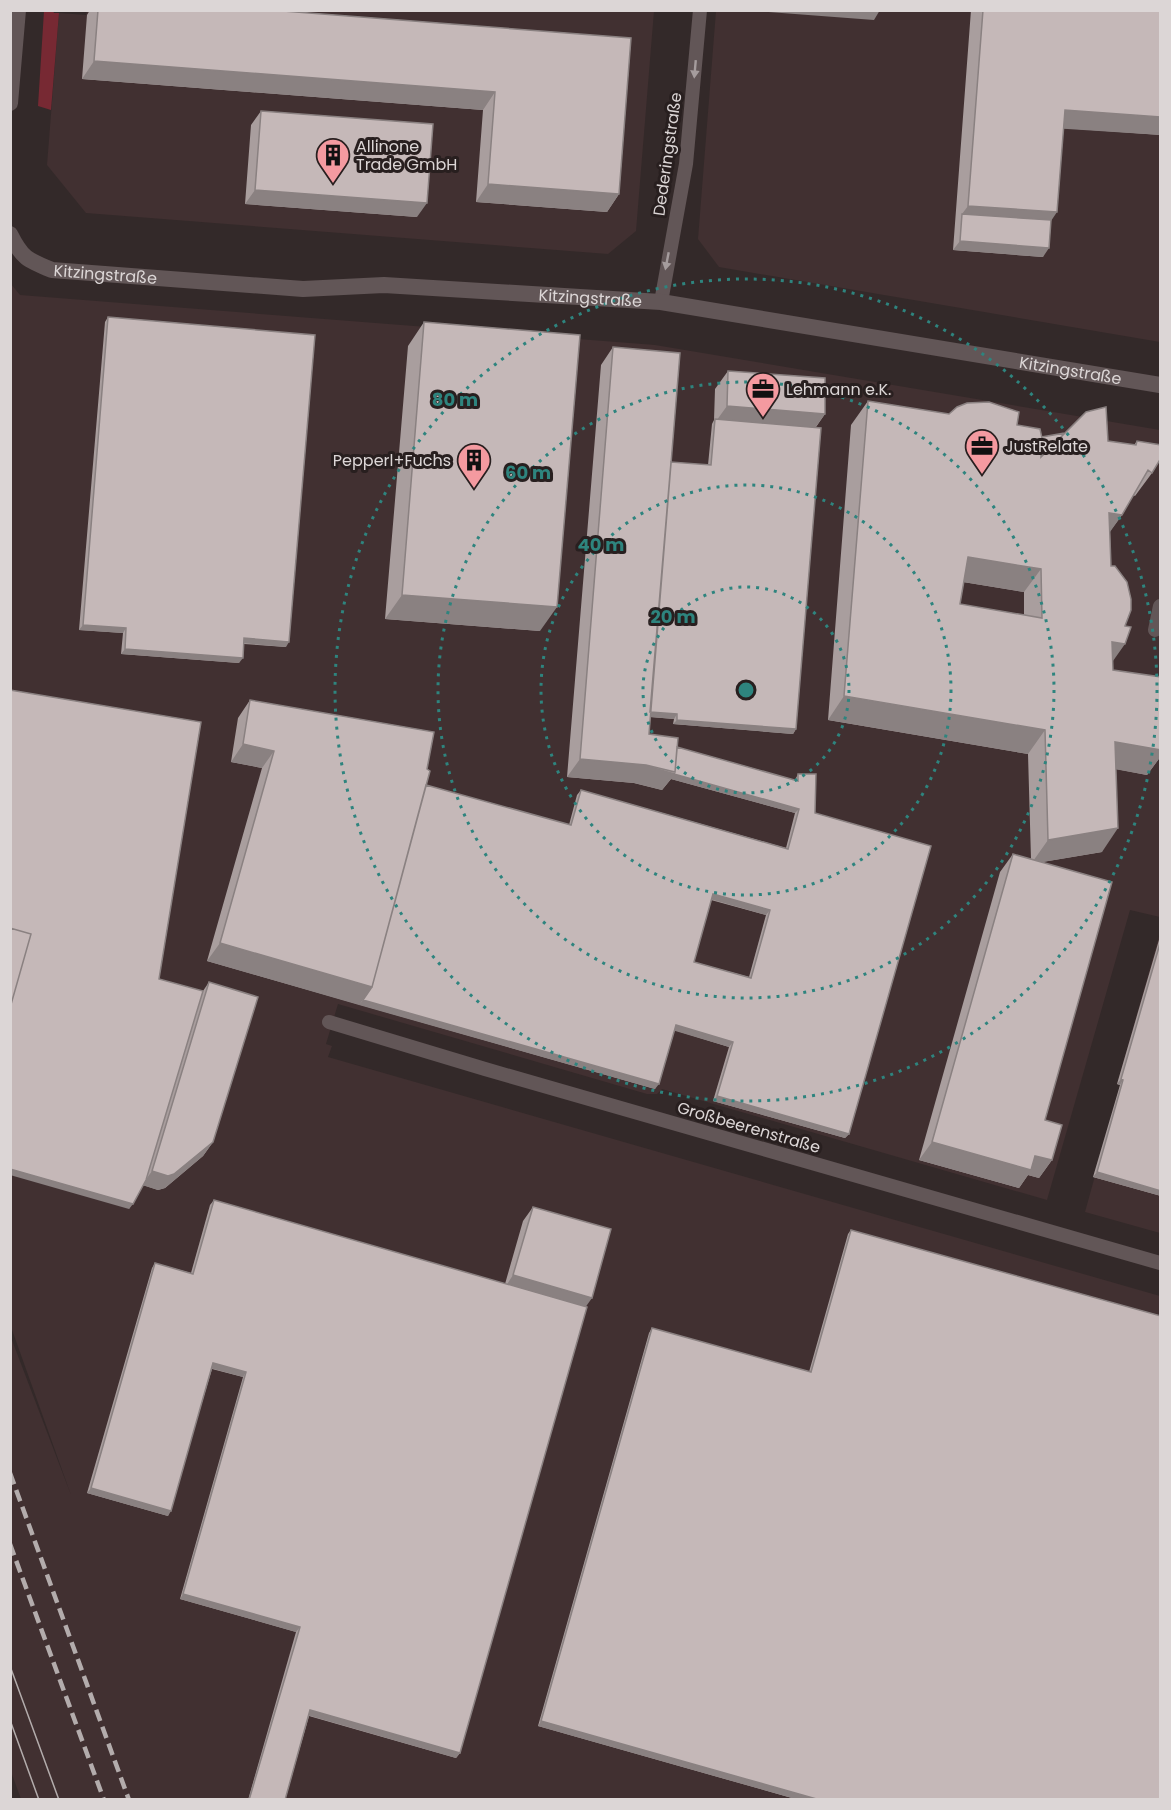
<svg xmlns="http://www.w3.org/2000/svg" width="1171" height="1810" font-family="Poppins,sans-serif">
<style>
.built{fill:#413031}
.green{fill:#772933}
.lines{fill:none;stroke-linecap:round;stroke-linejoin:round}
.service{stroke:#625657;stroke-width:14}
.minor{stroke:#625657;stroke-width:16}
.tram{stroke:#b3acac;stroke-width:1.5}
.rail{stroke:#b3acac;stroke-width:4.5;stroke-dasharray:12 6;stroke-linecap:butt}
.wall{fill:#a99e9e;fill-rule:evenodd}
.shaded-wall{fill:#8a8181}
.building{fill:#c5b8b8;stroke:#8a8181;stroke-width:1.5;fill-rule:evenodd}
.oneway{fill:#a59c9d}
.ring{fill:none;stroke:#2e847e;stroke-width:3;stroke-dasharray:3 6}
.labels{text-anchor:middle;stroke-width:6;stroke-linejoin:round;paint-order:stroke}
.poi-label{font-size:16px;fill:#dcd6d6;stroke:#281f1f;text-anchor:start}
.street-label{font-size:16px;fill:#dcd6d6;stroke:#281f1f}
.centre{fill:#2e847e;stroke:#281f1f;stroke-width:3}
.ring-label{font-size:18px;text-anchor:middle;font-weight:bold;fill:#2e847e;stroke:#281f1f;stroke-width:6;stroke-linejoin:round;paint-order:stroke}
</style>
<rect width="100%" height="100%" fill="#332929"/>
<path class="built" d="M87 10 654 11 636 231 608 254 86 213 47 165 59 13 86 15Z
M716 11H1160V342L719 267 698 239Z
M11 284 20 295 655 345 1160 430V917L1130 910 1047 1200 662 1089 657 1094H647L338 1004 326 1044 332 1046 328 1057 1160 1296V1799H21L10 1769V1335L71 1495 11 1327Z
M1160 933V1233L1085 1212 1120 1085 1117 1084Z"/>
<path class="green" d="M44 11H53L54 13H59L51 110 38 106Z"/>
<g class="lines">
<path class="service" d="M661 302 686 164 700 10
M1155 630 1160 606
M329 1022 485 1069 1160 1263"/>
<g class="minor">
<path d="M10 103 18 10"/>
<path id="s1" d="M10 234C22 258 27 260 52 270L303 289 384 285 661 302 1160 385"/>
</g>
<path class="tram" d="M10 1666 59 1800
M10 1720 39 1800"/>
<path class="rail" d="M10 1473 129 1800
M10 1544 104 1800"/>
</g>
<path class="wall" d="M90 10H270L631 38 619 194 607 212 476 202 483 110 82 79 87 15Z
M971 10H1161V135L1063 128 1051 220 1043 257 953 250Z
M261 111 417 217 245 204 251 125Z
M108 317 286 647 244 644 239 663 121 654 123 633 79 630 105 322Z
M424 322 540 631 385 619 408 346Z
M613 347 671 462 708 465 712 424 714 420 715 389 728 371 825 414 816 427 796 729 793 734 673 724 674 719 650 717 649 734 677 747 795 780 798 774 815 813 849 1134 845 1138 713 1101 729 1047 674 1030 655 1089 207 961 262 768 231 762 238 718 250 700 427 769 426 785 569 825 577 795 581 790 786 848 795 813 671 779 662 790 634 783 567 777 601 365ZM711 900 766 915 749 977 694 962Z
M868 401 1017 425 1042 437 1108 441 1134 445 1137 441 1152 473 1135 496 1133 495 1122 515 1110 531 1113 661V670L1161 677V756L1147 775 1116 769 1102 852 1042 862 1045 1120 1052 1160 1039 1178 1028 1175 1019 1188 919 1160 1000 872 1013 854 1031 859 1028 754 828 720 851 425ZM963 582 1024 592V615L960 604Z
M1161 933V1196L1093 1177 1120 1085 1117 1084Z
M159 979 203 991 209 982 213 1142 203 1156 165 1188 158 1190 143 1185 129 1209Z
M214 1200 505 1284 523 1221 533 1207 586 1307 460 1753 456 1758 309 1716 285 1800H248L296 1632 180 1599 243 1377 212 1369 168 1516 87 1493 152 1268 155 1263 191 1273 210 1205Z
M851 1230 1161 1800H799L538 1726 649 1333 652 1328 809 1372 848 1234Z"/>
<path class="shaded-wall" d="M742 10H880L874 20Z
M94 61 495 92 483 110 82 79Z
M1065 110 1161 117V135L1052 128Z
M488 184 619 194 607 212 476 202Z
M255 190 427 203 417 217 245 204Z
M968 206 1057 212 1045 230 962 214Z
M960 241 1049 248 1043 257 953 250Z
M727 406 825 414 812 432 714 424Z
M1109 513 1122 515 1105 539Z
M968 557 1041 569 1024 592 951 580Z
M402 595 557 607 540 631 385 619Z
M83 625 126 628 123 633 79 630Z
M244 638 289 642 286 647 241 643Z
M1112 642 1125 644 1108 668Z
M125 649 243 658 239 663 121 654Z
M844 696 1045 730 1028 754 828 720Z
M642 712 677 714 674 719 639 716Z
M677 720 796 729 793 734 673 724Z
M1115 742 1161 750V756L1147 775 1098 766Z
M243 744 274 751 262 768 231 762Z
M580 759 646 765 799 809 795 813 671 779 662 790 634 783 567 777Z
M1118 828 1102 852 1031 864 1048 840Z
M713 894 770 910 766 915 710 899Z
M220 943 372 987 359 1005 207 961Z
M363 1000 659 1084 655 1089 359 1005Z
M676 1025 733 1042 729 1047 672 1030Z
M1121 1079 1123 1080 1120 1085 1117 1084Z
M717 1096 849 1134 845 1138 713 1101Z
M213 1142 203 1156 165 1188 158 1190 142 1185 152 1171Z
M932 1142 1035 1156 1052 1160 1039 1178 1028 1175 1019 1188 919 1160Z
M10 1169 133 1204 129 1209 10 1175Z
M1097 1172 1161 1191V1196L1093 1177Z
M513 1275 592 1298 582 1312 504 1289Z
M213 1363 246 1372 243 1377 210 1368Z
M91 1488 171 1511 168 1516 87 1493Z
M183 1594 300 1627 296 1632 180 1599Z
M310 1710 460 1753 456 1758 307 1715Z
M541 1721 820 1800H799L538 1726Z"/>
<path class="building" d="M98 10H270L631 38 619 194 488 184 495 92 94 61Z
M983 10H1161V117L1065 110 1057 212 968 206Z
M261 111 433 124 427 203 255 190Z
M962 214 1051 220 1049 248 960 241Z
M108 317 315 335 289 642 244 638 243 658 125 649 126 628 83 625Z
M424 322 580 335 557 607 402 595Z
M613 347 680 353 649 734 678 738 675 772 646 765 580 759Z
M728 371 825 378V414L727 406Z
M868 401 949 414 957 407 967 403 989 402 1019 412 1017 425 1040 429 1042 438 1041 457 1086 412 1106 407 1108 441 1136 445 1137 441 1161 445V458L1152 473 1148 470 1122 515 1109 513 1111 566H1115L1127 582 1131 599V610L1125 626 1131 627 1125 644 1112 642 1113 670 1161 677V750L1115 742 1118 828 1048 840 1045 730 844 696ZM968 557 1041 569 1042 618 960 604Z
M715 419 821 428 796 729 677 720V714L650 712 671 462 711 465Z
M1065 433 1041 457 1042 437Z
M10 690 201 722 159 979 203 991 146 1180 133 1204 10 1169V1008L31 934 10 928Z
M250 700 434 732 427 769 430 771 372 987 220 943 274 751 243 744Z
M677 747 798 781V774H816L815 813 931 846 849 1134 717 1096 733 1042 676 1025 659 1084 363 1000 372 987 426 785 571 825 581 790 788 849 799 809 674 774 675 772ZM713 894 770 910 751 978 694 962Z
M1013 854 1112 882 1045 1120 1062 1125 1052 1160 1035 1156 1031 1170 932 1142Z
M10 928 31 934 10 1008Z
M1161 940V1191L1097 1172 1123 1080 1121 1079Z
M209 982 258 997 213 1142 174 1174 168 1176 152 1171Z
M214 1200 587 1307 460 1753 310 1710 285 1800H249L300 1627 183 1594 246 1372 213 1363 171 1511 91 1488 155 1263 193 1274Z
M533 1207 611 1229 592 1298 513 1275Z
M851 1230 1161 1316V1800H820L541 1721 652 1328 811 1372Z"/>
<defs><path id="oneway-solid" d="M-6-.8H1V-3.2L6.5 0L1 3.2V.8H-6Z" transform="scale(1.5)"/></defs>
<g class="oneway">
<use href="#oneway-solid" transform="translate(695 69) rotate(95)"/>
<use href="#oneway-solid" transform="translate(667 261) rotate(101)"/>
</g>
<g class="ring">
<circle cx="746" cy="690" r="103"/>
<circle cx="746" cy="690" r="205"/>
<circle cx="746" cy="690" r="308"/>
<circle cx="746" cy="690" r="411"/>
</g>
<defs>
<symbol id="building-pin" viewBox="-11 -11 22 30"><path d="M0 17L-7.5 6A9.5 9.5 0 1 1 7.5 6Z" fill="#f49aa0" stroke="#281f1f"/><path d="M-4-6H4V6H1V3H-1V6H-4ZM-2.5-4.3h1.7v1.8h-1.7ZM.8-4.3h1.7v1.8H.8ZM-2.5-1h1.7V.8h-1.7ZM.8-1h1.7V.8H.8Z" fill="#111"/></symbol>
<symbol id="office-pin" viewBox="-11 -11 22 30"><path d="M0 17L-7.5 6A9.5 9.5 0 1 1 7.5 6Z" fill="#f49aa0" stroke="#281f1f"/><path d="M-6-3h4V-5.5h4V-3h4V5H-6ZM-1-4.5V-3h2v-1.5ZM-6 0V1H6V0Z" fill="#111"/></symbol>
</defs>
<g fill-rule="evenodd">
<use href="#building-pin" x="314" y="136" width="38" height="52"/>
<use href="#office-pin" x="744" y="370" width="38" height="52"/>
<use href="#office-pin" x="963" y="427" width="38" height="52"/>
<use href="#building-pin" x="455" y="441" width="38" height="52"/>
</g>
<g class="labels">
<g class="poi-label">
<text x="356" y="152">Allinone<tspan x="356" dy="18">Trade GmbH</tspan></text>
<text x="786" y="395">Lehmann e.K.</text>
<text x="1005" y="452">JustRelate</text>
<text x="451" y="466" text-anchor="end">Pepperl+Fuchs</text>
</g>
<g class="street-label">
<text transform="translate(667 154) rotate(-82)" y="6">Dederingstraße</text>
<text dy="6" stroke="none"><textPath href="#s1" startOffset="111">Kitzingstraße</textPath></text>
<text dy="6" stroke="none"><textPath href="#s1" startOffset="597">Kitzingstraße</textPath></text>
<text dy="6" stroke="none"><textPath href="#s1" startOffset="1083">Kitzingstraße</textPath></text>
<text transform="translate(749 1127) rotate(16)" y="6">Großbeerenstraße</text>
</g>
</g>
<circle cx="746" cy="690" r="9" class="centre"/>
<g class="ring-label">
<text x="455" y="406">80 m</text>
<text x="528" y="479">60 m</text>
<text x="601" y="551">40 m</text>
<text x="673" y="623">20 m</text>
</g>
<rect width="1171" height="1810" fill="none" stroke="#dcd6d6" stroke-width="24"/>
</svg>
